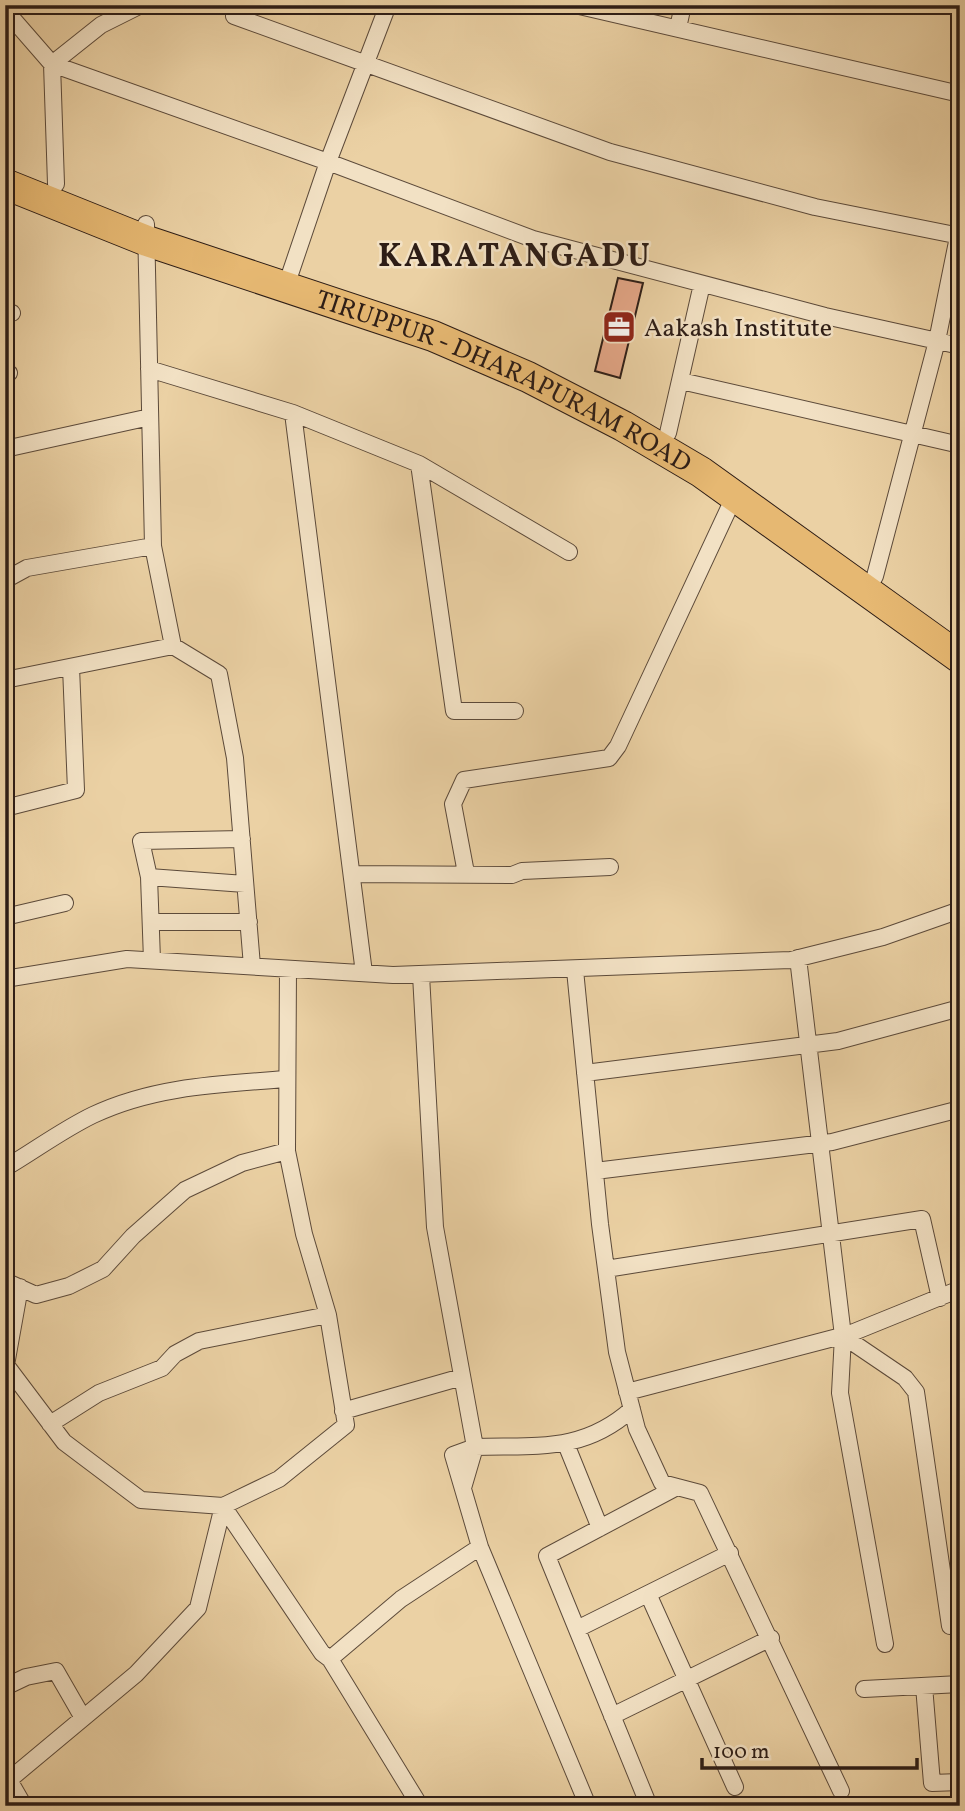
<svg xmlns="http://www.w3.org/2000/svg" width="965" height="1811" font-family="Vollkorn,serif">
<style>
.building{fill:#e6a889;stroke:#2d1d16;stroke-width:2}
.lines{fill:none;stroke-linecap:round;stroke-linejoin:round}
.street-casing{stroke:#5c4a3a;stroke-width:18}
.highway-casing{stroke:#2d1d16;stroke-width:32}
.street{stroke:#f2e1c4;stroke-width:16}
.highway{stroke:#e6b872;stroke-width:30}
.labels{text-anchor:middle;stroke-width:5;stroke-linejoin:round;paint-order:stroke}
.poi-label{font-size:26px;fill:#2d1d16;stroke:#f2e1c4;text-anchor:start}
.street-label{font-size:26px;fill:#2d1d16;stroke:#f2e1c4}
.district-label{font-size:33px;font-weight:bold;letter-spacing:2px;fill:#2d1d16;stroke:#f2e1c4}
</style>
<rect width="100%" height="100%" fill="#ebd1a4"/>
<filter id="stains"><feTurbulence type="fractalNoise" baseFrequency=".00286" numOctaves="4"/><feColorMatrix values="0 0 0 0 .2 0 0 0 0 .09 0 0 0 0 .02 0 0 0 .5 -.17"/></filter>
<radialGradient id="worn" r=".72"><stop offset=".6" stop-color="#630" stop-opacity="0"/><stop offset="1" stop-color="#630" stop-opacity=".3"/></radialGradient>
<path class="building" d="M618 278 643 283 620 378 595 371Z"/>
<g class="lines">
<defs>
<path id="street" d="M141 5 101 25 52 64 328 162 533 239 825 316 960 346
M575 5 960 94
M5 10 52 64 56 184
M234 16 610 152 815 207 960 236
M678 28 683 5
M146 224 153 546 173 646 219 674 235 758 252 966
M286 286 328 162 388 5
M5 311 12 313
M149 369 293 413 419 464 569 552
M5 374 9 373
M681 381 960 445
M293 413 364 973
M668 433 702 284
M5 449 150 417
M419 464 454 711H515
M5 580 27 568 153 546
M867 589 875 576 937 341 960 227
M5 680 173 646
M5 808 76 790 71 667
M466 873 453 804 464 780 609 758 618 746 735 495
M352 874 512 875 522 871 610 867
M149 877 245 884
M5 917 65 903
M151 922H249
M798 958 843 1336 840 1393 885 1644
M152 960 149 877 141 841 242 839
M575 970 600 1224 617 1352 637 1429 662 1483 700 1493 841 1791
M421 975 435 1227 475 1447 453 1455 480 1547 588 1806
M5 979 127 959 393 975 791 960 883 937 960 910
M585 1073 838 1041 960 1008
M5 1168C34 1151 62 1130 93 1115 154 1086 221 1084 287 1079
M595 1171 832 1142 960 1109
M606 1269 922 1219 940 1298
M5 1281 36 1295 69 1286 103 1269 133 1236 185 1190 242 1163 287 1151 288 969
M20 1287 6 1365 64 1442 141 1500 223 1506 279 1479 346 1425 328 1315 304 1234 287 1151
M843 1336 905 1378 916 1392 950 1626
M627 1392 849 1334 960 1289
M343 1411 462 1377
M50 1424 99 1393 162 1368 175 1354 199 1341 328 1315
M566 1444 600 1528
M463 1488 475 1447C536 1445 583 1453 632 1409
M223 1506 322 1653 330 1659 420 1806
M649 1596 735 1787
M577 1629 730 1553
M330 1659 401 1599 480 1547
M924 1686 932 1783 960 1782
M5 1687 26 1677 56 1671 83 1718
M864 1689 960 1684
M612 1716 771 1638
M24 1806 9 1780 136 1674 198 1608 223 1506
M649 1806 547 1556 677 1487"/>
<g id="highway">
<path id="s1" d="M5 184 147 241 433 336 528 377 623 426 701 472 960 658"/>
</g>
</defs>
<use href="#street" class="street-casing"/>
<use href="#highway" class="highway-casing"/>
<use href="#street" class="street"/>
<use href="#highway" class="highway"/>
</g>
<defs>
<symbol id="office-square" viewBox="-11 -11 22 22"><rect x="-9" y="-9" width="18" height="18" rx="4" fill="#8f2418" stroke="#f2e1c4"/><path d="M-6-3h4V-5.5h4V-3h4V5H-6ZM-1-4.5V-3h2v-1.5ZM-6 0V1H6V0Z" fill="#fff"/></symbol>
</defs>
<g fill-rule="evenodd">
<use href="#office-square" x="600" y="308" width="38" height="38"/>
</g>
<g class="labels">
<g class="poi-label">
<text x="644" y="336">Aakash Institute</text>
</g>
<g class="street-label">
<text dy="9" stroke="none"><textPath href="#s1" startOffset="537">TIRUPPUR - DHARAPURAM ROAD</textPath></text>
</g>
<g class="district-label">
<text x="515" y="266">KARATANGADU</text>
</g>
</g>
<rect width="965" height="1811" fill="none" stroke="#ebd1a4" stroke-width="28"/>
<rect x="7" y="7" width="951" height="1797" fill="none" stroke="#2d1d16" stroke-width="3.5"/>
<rect x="14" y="14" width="937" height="1783" fill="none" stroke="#2d1d16" stroke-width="2"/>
<path d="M702 1758v10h215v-10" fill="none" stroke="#2d1d16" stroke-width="3.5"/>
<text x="713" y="1758" font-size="21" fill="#2d1d16" stroke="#f2e1c4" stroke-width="5" paint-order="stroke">100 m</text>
<rect width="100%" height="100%" filter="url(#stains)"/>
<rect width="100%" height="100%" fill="url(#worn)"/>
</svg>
